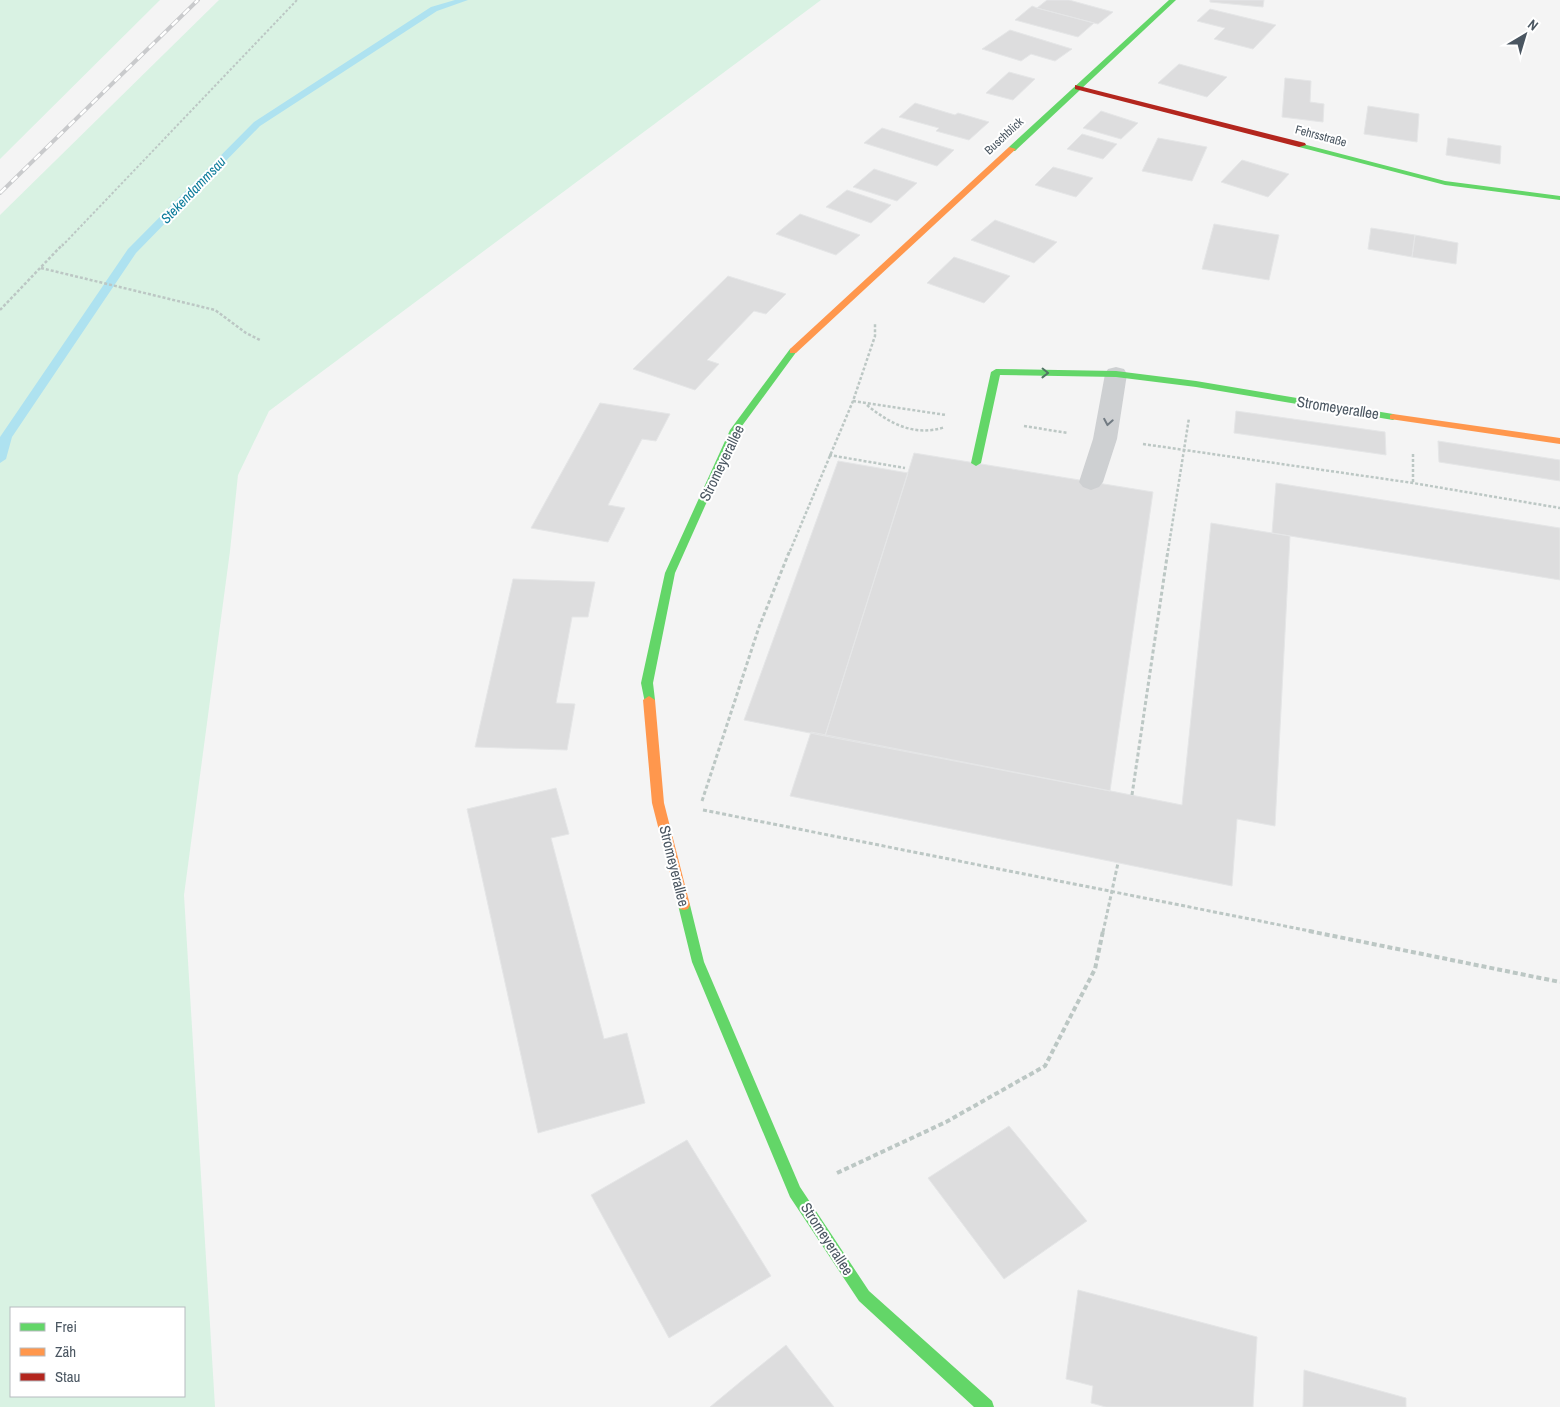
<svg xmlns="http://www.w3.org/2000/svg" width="1560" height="1407" font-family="'Archivo Narrow',sans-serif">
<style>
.green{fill:#d9f2e3;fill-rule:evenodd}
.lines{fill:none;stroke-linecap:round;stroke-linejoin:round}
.stream{fill:#aee2f0;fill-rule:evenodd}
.building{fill:#ddddde;stroke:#e5e6e7}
.path-far3{stroke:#bcc7c4;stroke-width:2;stroke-dasharray:2.5 2;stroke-linecap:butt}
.path-far2{stroke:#bcc7c4;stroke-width:2.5;stroke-dasharray:3 2;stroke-linecap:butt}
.path-far1{stroke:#bcc7c4;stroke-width:3;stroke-dasharray:4 2.5;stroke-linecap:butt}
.path{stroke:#bcc7c4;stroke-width:4;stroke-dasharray:5 3;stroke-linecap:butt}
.street{fill:#ced0d2;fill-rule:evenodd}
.fast{fill:#63d668;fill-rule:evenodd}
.slow{fill:#ff974d;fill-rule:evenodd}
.jam{fill:#b3261e;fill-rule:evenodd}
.rail-casing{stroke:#c9cacc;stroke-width:4}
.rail{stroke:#fff;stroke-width:2.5;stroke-dasharray:8;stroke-linecap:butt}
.oneway{stroke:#507663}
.oneway2{stroke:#727b83}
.labels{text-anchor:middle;stroke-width:4;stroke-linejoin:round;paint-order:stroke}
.far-street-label{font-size:12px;fill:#4a5661;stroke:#fff}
.far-water-label{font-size:14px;font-style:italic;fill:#0c7c9b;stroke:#fff}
.street-label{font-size:15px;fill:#4a5661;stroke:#fff}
</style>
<rect width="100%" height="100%" fill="#f4f4f4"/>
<path class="green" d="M0 0H160L0 159Z
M219 0H821L269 411 238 475 230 551 184 895 215 1407H0V215ZM11 1308H184V1396H11Z"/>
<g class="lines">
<path class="stream" d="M455 0H468L437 11 260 126 136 253 12 437 6 459 0 463V437L128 249 254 122 431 7Z"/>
</g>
<path class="building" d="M1047 0H1069L1113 12 1098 24 1037 8Z
M1210 0H1264L1263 7 1210 2Z
M1032 6 1037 8 1094 23 1078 37 1015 20Z
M1210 9 1276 25 1253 49 1214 39 1225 28 1197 21Z
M1010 30 1072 49 1055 61 1031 54 1021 61 982 49Z
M1179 64 1227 77 1207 97 1158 83Z
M1009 72 1035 79 1013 100 986 93Z
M1285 78 1311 81 1310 102 1324 104 1323 122 1282 117Z
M915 103 955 115 958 113 989 122 969 140 936 131 939 128 899 117Z
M1368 106 1419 114 1417 142 1364 134Z
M1101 111 1138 123 1121 139 1083 128Z
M882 128 954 150 937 166 864 143Z
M1082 134 1117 144 1103 159 1067 149Z
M1158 138 1207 147 1192 181 1142 171Z
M1448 138 1501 146 1500 164 1446 155Z
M1242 160 1289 174 1268 197 1221 182Z
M1053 167 1093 178 1076 197 1035 185Z
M874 169 917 183 897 201 853 187Z
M847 190 891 205 871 223 826 207Z
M800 214 860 235 836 255 776 234Z
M995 220 1057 242 1034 263 971 240Z
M1214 224 1279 235 1269 280 1202 269Z
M1371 228 1415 235 1412 257 1368 249Z
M1415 235 1458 243 1456 264 1412 257Z
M954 257 1010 276 984 303 927 283Z
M728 276 786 294 766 314 754 311 707 360 719 364 695 390 633 369Z
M600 403 670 414 656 441 642 439 608 505 625 508 608 542 531 528Z
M1236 411 1385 432 1386 455 1234 433Z
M1438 441 1560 460V481L1439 462Z
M914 453 1153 492 1110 791 825 736Z
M838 461 908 473 825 736 744 720Z
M1276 483 1560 528V580L1272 533Z
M1211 523 1290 536 1275 826 1237 819 1232 886 790 796 811 732 1182 805Z
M513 579 595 582 588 617H572L556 703 575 704 567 750 475 747Z
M556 788 569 834 551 838 604 1039 627 1033 645 1103 538 1133 467 809Z
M1009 1126 1087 1221 1004 1279 928 1178Z
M687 1140 771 1276 669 1338 591 1195Z
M1078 1290 1257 1337 1253 1407H1106L1091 1403 1093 1386 1066 1379Z
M786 1345 834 1407H710L745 1378Z
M1304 1370 1406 1398V1407H1303Z"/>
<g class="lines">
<path class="path-far3" d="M62 246 297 0"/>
<path class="path-far2" d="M41 268 215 310 246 333 260 340
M0 310 63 244
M853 401 946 415
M867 405C890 424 915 437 945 427
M1024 426 1068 433
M1143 444 1413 483 1560 508
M1413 454V483
M829 455 905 468
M790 551 853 401 875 336V324
M1168 551 1189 418"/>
<path class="path-far1" d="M1132 795 1168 550
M702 801 759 627 790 550
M703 810 1315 932
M1103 932 1118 863"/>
<path class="path" d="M1309 931 1560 982
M837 1173 946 1122 1045 1066 1095 969 1103 931"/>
<path class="street" d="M1116 367 1124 369 1127 374 1117 439 1103 482 1099 487 1091 490 1083 487 1079 482 1093 439 1105 374 1108 369Z"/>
<path class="fast" d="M1169 0H1176L1015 151H1009V147Z
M1299 143 1445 181 1560 196V200L1445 185 1299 147Z
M793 348 797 351 739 430 675 573 653 683 655 700 653 703H645L641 683 665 573 730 430 790 349Z
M996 369 1116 371 1196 381 1393 414 1398 417 1393 420 1196 387 1116 377 1000 375 981 463 976 466 971 463 991 372Z
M684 900 688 901 690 905 704 962 800 1187 869 1291 992 1401 994 1407H974L859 1301 790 1197 692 962 678 905 680 901Z"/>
<path class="slow" d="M1009 147 1016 149 796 353H790V349Z
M1393 414 1560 438V444L1390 419V415Z
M649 696 655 700 664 803 690 905 688 909 684 910 680 909 678 905 652 803 643 700Z"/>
<path class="jam" d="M1075 85 1305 143 1306 145 1299 147 1075 89Z"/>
<defs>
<path id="rail" d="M0 193 198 0"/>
</defs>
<use href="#rail" class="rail-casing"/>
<use href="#rail" class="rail"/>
</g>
<defs><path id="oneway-chevron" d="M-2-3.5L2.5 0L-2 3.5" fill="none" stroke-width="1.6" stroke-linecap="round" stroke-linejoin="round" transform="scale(1.25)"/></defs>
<use class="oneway" href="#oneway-chevron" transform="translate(1045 373) rotate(1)"/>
<use class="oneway2" href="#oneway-chevron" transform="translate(1108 422) rotate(100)"/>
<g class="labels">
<g class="far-street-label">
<text transform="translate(1004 136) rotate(-43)" y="4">Buschblick</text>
<text transform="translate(1321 136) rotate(15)" y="4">Fehrsstraße</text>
</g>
<g class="far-water-label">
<text transform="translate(193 190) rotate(-46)" y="5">Stekendammsau</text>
</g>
<g class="street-label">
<text transform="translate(1338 408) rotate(9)" y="5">Stromeyerallee</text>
<text transform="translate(722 463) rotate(-64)" y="5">Stromeyerallee</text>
<text transform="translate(674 866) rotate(76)" y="5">Stromeyerallee</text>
<text transform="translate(827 1239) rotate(57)" y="5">Stromeyerallee</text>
</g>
</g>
<rect x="10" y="1307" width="175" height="90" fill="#ffffff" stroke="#b7bbc0"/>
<rect x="20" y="1323" width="25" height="8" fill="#63d668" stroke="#b7bbc0"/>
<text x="55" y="1332" font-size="15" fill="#4a5661">Frei</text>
<rect x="20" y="1348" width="25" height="8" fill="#ff974d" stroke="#b7bbc0"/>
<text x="55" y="1357" font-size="15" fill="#4a5661">Zäh</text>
<rect x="20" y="1373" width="25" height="8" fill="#b3261e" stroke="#b7bbc0"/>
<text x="55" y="1382" font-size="15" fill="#4a5661">Stau</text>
<g transform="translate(1525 35) rotate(38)" stroke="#ffffff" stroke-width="4" paint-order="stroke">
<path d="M0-4L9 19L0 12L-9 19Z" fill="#4a5661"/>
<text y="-8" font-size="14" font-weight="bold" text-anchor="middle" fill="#4a5661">N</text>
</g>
</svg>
